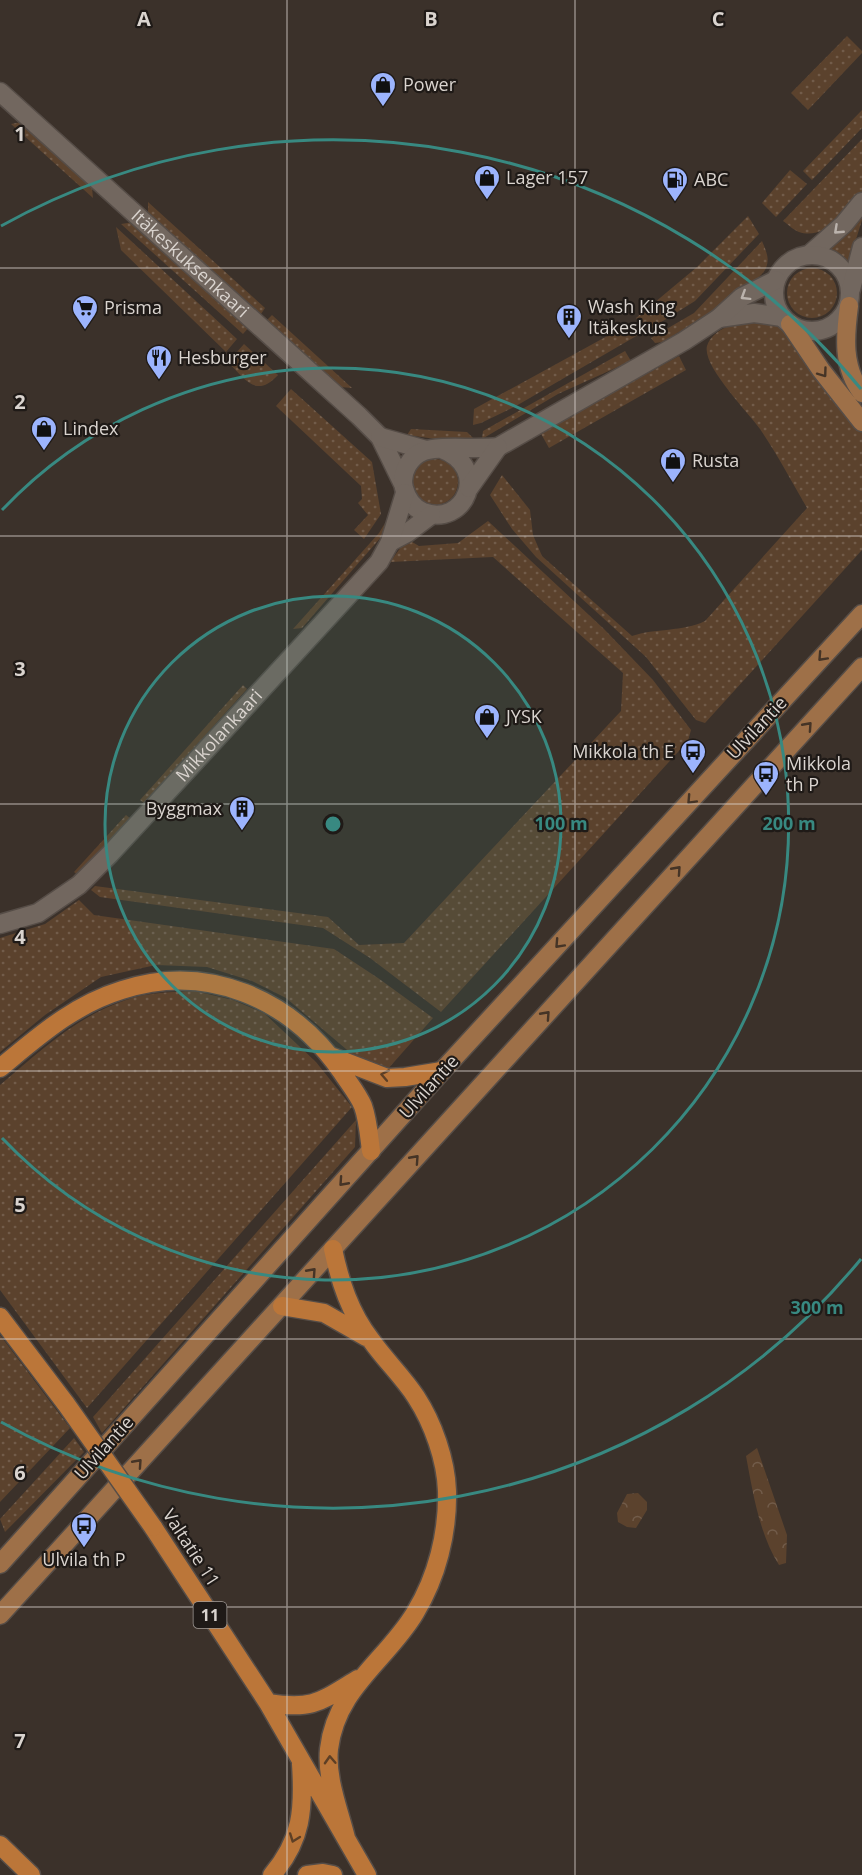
<svg xmlns="http://www.w3.org/2000/svg" width="862" height="1875" font-family="'Open Sans',sans-serif">
<style>
.grass{fill:url(#grass-dots)}
.forest{fill:url(#forest-crowns)}
.lines{fill:none;stroke-linecap:round;stroke-linejoin:round}
.secondary-casing{stroke:#564d47;stroke-width:21}
.primary-casing{stroke:#564d47;stroke-width:21}
.highway-casing{stroke:#564d47;stroke-width:21}
.secondary{stroke:#72675f;stroke-width:18}
.primary{stroke:#9e7048;stroke-width:18}
.highway{stroke:#bb7639;stroke-width:18}
.highway-bridge-casing{stroke:#564d47;stroke-width:21;stroke-linecap:butt}
.highway-bridge{stroke:#bb7639;stroke-width:18}
.oneway{stroke:#bbb3ad}
.oneway2{stroke:#453426}
.oneway3{stroke:#5d3f25}
.grid{fill:none;stroke:#dad4cf;stroke-width:1.5;stroke-opacity:0.55}
.ring{fill:none;stroke:#388981;stroke-width:3}
.labels{text-anchor:middle;stroke-width:4.5;stroke-linejoin:round;paint-order:stroke}
.shield{fill:#1f1a17;stroke:#a29c98;stroke-width:1.5}
.shield-label{font-size:16px;font-weight:bold;fill:#dad4cf}
.poi-label{font-size:18px;fill:#dad4cf;stroke:#1f1a17;text-anchor:start}
.street-label{font-size:18px;fill:#dad4cf;stroke:#1f1a17}
.grid-label{font-size:20px;text-anchor:middle;font-weight:bold;fill:#dad4cf;stroke:#1f1a17;stroke-width:4.5;stroke-linejoin:round;paint-order:stroke}
.centre{fill:#388981;stroke:#1f1a17;stroke-width:3}
.ring-label{font-size:18px;text-anchor:middle;font-weight:bold;fill:#388981;stroke:#1f1a17;stroke-width:4.5;stroke-linejoin:round;paint-order:stroke}
</style>
<defs>
<pattern id="grass-dots" width="8" height="8" patternUnits="userSpaceOnUse" patternTransform="scale(1.5)"><rect width="8" height="8" fill="#5b422d"/><path d="M2 2h.1M6 6h.1" fill="none" stroke="#725c4a" stroke-width="1.8" stroke-linecap="round"/></pattern>
<pattern id="forest-crowns" width="20" height="18" patternUnits="userSpaceOnUse" patternTransform="scale(1.5)"><rect width="20" height="18" fill="#5b422d"/><path d="M2 6a3 3 0 1 1 6 0M12 15a3 3 0 1 1 6 0" fill="none" stroke="#725c4a"/></pattern>
</defs>
<rect width="100%" height="100%" fill="#3b312a"/>
<path class="grass" d="M847 36 862 51V53L808 110 791 93Z
M862 110V128L812 180 803 171Z
M22 122 92 188 93 198 11 124Z
M862 139V195C846 210 825 241 799 232 793 230 788 224 783 221Z
M790 170 807 184 776 217 762 203Z
M148 202 265 308 261 314 148 213Z
M862 214V220L849 262 839 253 827 248Z
M748 216 759 234 695 301 647 331 636 318 697 267Z
M134 222 250 326 243 334 121 224Z
M116 227 237 339 226 352 121 250Z
M762 241C766 251 770 258 766 268 760 285 682 330 663 342L655 343 651 338 694 313Z
M787 293a25 25 0 1 1 50 0a25 25 0 1 1-50 0Z
M272 315 352 388 340 387 267 320Z
M752 319 771 321 787 332 862 431V550L705 723 696 720 646 657 536 557 512 529 490 495 502 475 530 510 533 535 542 556 632 636C655 628 683 632 705 621L807 508C792 482 777 454 760 429 748 412 702 366 707 346 713 328 737 323 752 319Z
M631 323 638 335 516 406 481 423 473 425 474 409Z
M244 344 278 375C256 399 245 379 228 362Z
M625 351 631 361 558 394 482 439 483 431Z
M679 356 686 370 549 448 540 432Z
M291 389 372 462 381 514 364 539 354 530 368 515 358 503 362 499 361 486 276 406Z
M411 429 467 432 475 440 457 442 407 435Z
M412 482a23 23 0 1 1 46 0a23 23 0 1 1-46 0Z
M488 521 604 629 653 680 691 730 688 741 441 1012 370 958 323 928 100 897 91 890 95 886 328 917 359 945 404 943 621 711 623 673 493 557 390 562 407 539 419 546 458 543Z
M385 523 382 536 302 628 293 629 379 533Z
M243 685 247 689 144 803 140 800Z
M126 815 131 819 79 876 74 872Z
M79 900 94 915 334 949 378 978 433 1018 387 1070 353 1055 286 998 252 981 207 967 156 965 101 977 45 1015 0 1052V938L45 924Z
M195 991 233 1000 264 1013 316 1062 352 1107 87 1408 0 1290V1085C39 1052 77 1016 126 1000 148 992 172 992 195 991Z
M356 1120 355 1147 102 1433 93 1417Z
M0 1335 70 1428 0 1502Z
M74 1438 84 1452 5 1532 0 1519Z"/>
<path class="forest" d="M757 1448 787 1535 786 1563 779 1565C759 1533 753 1493 746 1456Z
M638 1493 647 1502V1510L636 1528 627 1527 618 1522 617 1513 627 1494Z"/>
<g class="lines">
<defs>
<g id="secondary">
<path id="s1" d="M0 92 359 416 380 437 402 482"/>
<path d="M810 254 844 224 862 202"/>
<circle cx="812" cy="293" r="38"/>
<path d="M851 289 862 247"/>
<path d="M719 318 754 313 782 317"/>
<path d="M380 437 426 450"/>
<path d="M442 449C491 468 465 528 423 512 412 507 407 499 404 488 400 473 410 456 424 451 440 445 478 450 498 447L684 341 719 318 742 297 776 280"/>
<path d="M469 488 498 447"/>
<path d="M390 542 407 533 431 515"/>
<path id="s2" d="M0 924 38 913 79 885 110 854 379 562 390 542 405 493"/>
</g>
<path id="primary" d="M849 306C845 336 842 367 862 393
M790 324 821 370 862 422
M0 1564 442 1071 862 614
M0 1615 862 667"/>
<path id="highway" d="M330 1056 387 1078 405 1077 442 1071
M0 1068C39 1036 73 1005 122 990 208 962 291 999 341 1071 348 1082 358 1094 363 1106 368 1120 369 1136 371 1151
M333 1249C340 1282 350 1313 371 1340 385 1360 403 1377 416 1397 433 1423 446 1460 447 1491 448 1533 437 1577 415 1613 387 1660 336 1688 329 1749 326 1778 339 1810 346 1838
M282 1306 324 1313 366 1337
M0 1317 66 1404
M153 1527 268 1703 367 1875
M268 1703C313 1710 320 1702 358 1679
M0 1845 31 1875
M272 1875C302 1840 304 1809 301 1764
M307 1875 323 1873 333 1875"/>
</defs>
<use href="#secondary" class="secondary-casing"/>
<use href="#primary" class="primary-casing"/>
<use href="#highway" class="highway-casing"/>
<use href="#secondary" class="secondary"/>
<use href="#primary" class="primary"/>
<use href="#highway" class="highway"/>
<defs>
<path id="highway-bridge" d="M66 1404 153 1527"/>
</defs>
<use href="#highway-bridge" class="highway-bridge-casing"/>
<use href="#highway-bridge" class="highway-bridge"/>
</g>
<defs><path id="oneway-chevron" d="M-2-3.5L2.5 0L-2 3.5" fill="none" stroke-width="1.6" stroke-linecap="round" stroke-linejoin="round" transform="scale(1.5)"/></defs>
<g class="oneway">
<use href="#oneway-chevron" transform="translate(838 230) rotate(137)"/>
<use href="#oneway-chevron" transform="translate(745 296) rotate(148)"/>
</g>
<g class="oneway2">
<use href="#oneway-chevron" transform="translate(823 373) rotate(54)"/>
<use href="#oneway-chevron" transform="translate(822 657) rotate(133)"/>
<use href="#oneway-chevron" transform="translate(808 726) rotate(-48)"/>
<use href="#oneway-chevron" transform="translate(691 800) rotate(133)"/>
<use href="#oneway-chevron" transform="translate(677 870) rotate(-48)"/>
<use href="#oneway-chevron" transform="translate(559 944) rotate(133)"/>
<use href="#oneway-chevron" transform="translate(546 1015) rotate(-48)"/>
<use href="#oneway-chevron" transform="translate(415 1159) rotate(-48)"/>
<use href="#oneway-chevron" transform="translate(343 1182) rotate(132)"/>
<use href="#oneway-chevron" transform="translate(312 1272) rotate(-48)"/>
<use href="#oneway-chevron" transform="translate(138 1463) rotate(-48)"/>
</g>
<g class="oneway3">
<use href="#oneway-chevron" transform="translate(385 1075) rotate(-169)"/>
<use href="#oneway-chevron" transform="translate(330 1760) rotate(-93)"/>
<use href="#oneway-chevron" transform="translate(294 1838) rotate(110)"/>
</g>
<path class="grid" d="M287 0V1875M575 0V1875M0 268H862M0 536H862M0 804H862M0 1071H862M0 1339H862M0 1607H862"/>
<circle cx="333" cy="824" r="228" fill="#388981" fill-opacity=".12"/>
<g class="ring">
<circle cx="333" cy="824" r="228"/>
<path d="M2 510A456 456 0 1 1 2 1138"/>
<path d="M861 1259A684 684 0 0 1 1 1422M1 226A684 684 0 0 1 861 389"/>
</g>
<defs>
<symbol id="shop-pin" viewBox="-11 -11 22 30"><path d="M0 17L-7.5 6A9.5 9.5 0 1 1 7.5 6Z" fill="#9cb4fd" stroke="#1f1a17"/><path d="M-5-2.5h2.3a2.7 3.5 0 0 1 5.4 0H5L5.5 6h-11ZM-1.5-2.5h3a1.5 2.3 0 0 0-3 0Z" fill="#111"/></symbol>
<symbol id="fuel-pin" viewBox="-11 -11 22 30"><path d="M0 17L-7.5 6A9.5 9.5 0 1 1 7.5 6Z" fill="#9cb4fd" stroke="#1f1a17"/><path d="M-5.5-6h7V0h2V4h1.3V-2.5L3-4.5l.8-.8L6-3V5H2.5V1h-1V6h-7ZM-4.2-4.7v3.2H.2V-4.7Z" fill="#111"/></symbol>
<symbol id="supermarket-pin" viewBox="-11 -11 22 30"><path d="M0 17L-7.5 6A9.5 9.5 0 1 1 7.5 6Z" fill="#9cb4fd" stroke="#1f1a17"/><path d="M-6-5.5h2.5l.6 2H6L4.5 2H-2.5L-4.4-4H-6ZM-1.5 3.2a1.3 1.3 0 1 0 .1 0ZM3 3.2a1.3 1.3 0 1 0 .1 0Z" fill="#111"/></symbol>
<symbol id="building-pin" viewBox="-11 -11 22 30"><path d="M0 17L-7.5 6A9.5 9.5 0 1 1 7.5 6Z" fill="#9cb4fd" stroke="#1f1a17"/><path d="M-4-6H4V6H1V3H-1V6H-4ZM-2.5-4.3h1.7v1.8h-1.7ZM.8-4.3h1.7v1.8H.8ZM-2.5-1h1.7V.8h-1.7ZM.8-1h1.7V.8H.8Z" fill="#111"/></symbol>
<symbol id="restaurant-pin" viewBox="-11 -11 22 30"><path d="M0 17L-7.5 6A9.5 9.5 0 1 1 7.5 6Z" fill="#9cb4fd" stroke="#1f1a17"/><path d="M-5-6h1v4h1v-4h1v4h1v-4h1v5L-1.5 .5V6h-2V.5L-5-1ZM5-6V6H3V1.5H1.5Q1.5-4 5-6Z" fill="#111"/></symbol>
<symbol id="bus-pin" viewBox="-11 -11 22 30"><path d="M0 17L-7.5 6A9.5 9.5 0 1 1 7.5 6Z" fill="#9cb4fd" stroke="#1f1a17"/><path d="M-5-6H5V4H4V6H2V4H-2V6H-4V4H-5ZM-3.5-4V0h7V-4ZM-3.5 1.2v1.5H-2V1.2ZM2 1.2v1.5H3.5V1.2Z" fill="#111"/></symbol>
</defs>
<g fill-rule="evenodd">
<use href="#shop-pin" x="368" y="70" width="30" height="40"/>
<use href="#shop-pin" x="472" y="163" width="30" height="40"/>
<use href="#fuel-pin" x="660" y="165" width="30" height="40"/>
<use href="#supermarket-pin" x="70" y="293" width="30" height="40"/>
<use href="#building-pin" x="554" y="302" width="30" height="40"/>
<use href="#restaurant-pin" x="144" y="343" width="30" height="40"/>
<use href="#shop-pin" x="29" y="414" width="30" height="40"/>
<use href="#shop-pin" x="658" y="446" width="30" height="40"/>
<use href="#shop-pin" x="472" y="702" width="30" height="40"/>
<use href="#bus-pin" x="678" y="737" width="30" height="40"/>
<use href="#bus-pin" x="751" y="759" width="30" height="40"/>
<use href="#building-pin" x="227" y="794" width="30" height="40"/>
<use href="#bus-pin" x="69" y="1511" width="30" height="40"/>
</g>
<g class="labels">
<rect class="shield" x="193.5" y="1602" width="33" height="26" rx="4.5"/>
<g class="shield-label">
<text x="210" y="1621">11</text>
</g>
<g class="poi-label">
<text x="403" y="91">Power</text>
<text x="506" y="184">Lager 157</text>
<text x="694" y="186">ABC</text>
<text x="588" y="313">Wash King<tspan x="588" dy="21">Itäkeskus</tspan></text>
<text x="104" y="314">Prisma</text>
<text x="178" y="364">Hesburger</text>
<text x="63" y="435">Lindex</text>
<text x="692" y="467">Rusta</text>
<text x="506" y="723">JYSK</text>
<text x="674" y="758" text-anchor="end">Mikkola th E</text>
<text x="786" y="770">Mikkola<tspan x="786" dy="21">th P</tspan></text>
<text x="222" y="815" text-anchor="end">Byggmax</text>
<text x="84" y="1566" text-anchor="middle">Ulvila th P</text>
</g>
<g class="street-label">
<text dy="6" stroke="none"><textPath href="#s1" startOffset="256">Itäkeskuksenkaari</textPath></text>
<text transform="translate(757 728) rotate(-47)" y="6">Ulvilantie</text>
<text dy="6" stroke="none"><textPath href="#s2" startOffset="294">Mikkolankaari</textPath></text>
<text transform="translate(429 1087) rotate(-48)" y="6">Ulvilantie</text>
<text transform="translate(104 1448) rotate(-48)" y="6">Ulvilantie</text>
<text transform="translate(191 1548) rotate(57)" y="6">Valtatie 11</text>
</g>
</g>
<g class="grid-label">
<text x="144" y="26">A</text>
<text x="431" y="26">B</text>
<text x="718" y="26">C</text>
<text x="20" y="141">1</text>
<text x="20" y="409">2</text>
<text x="20" y="676">3</text>
<text x="20" y="944">4</text>
<text x="20" y="1212">5</text>
<text x="20" y="1480">6</text>
<text x="20" y="1748">7</text>
</g>
<circle cx="333" cy="824" r="9" class="centre"/>
<g class="ring-label">
<text x="561" y="830">100 m</text>
<text x="789" y="830">200 m</text>
<text x="817" y="1314">300 m</text>
</g>
</svg>
